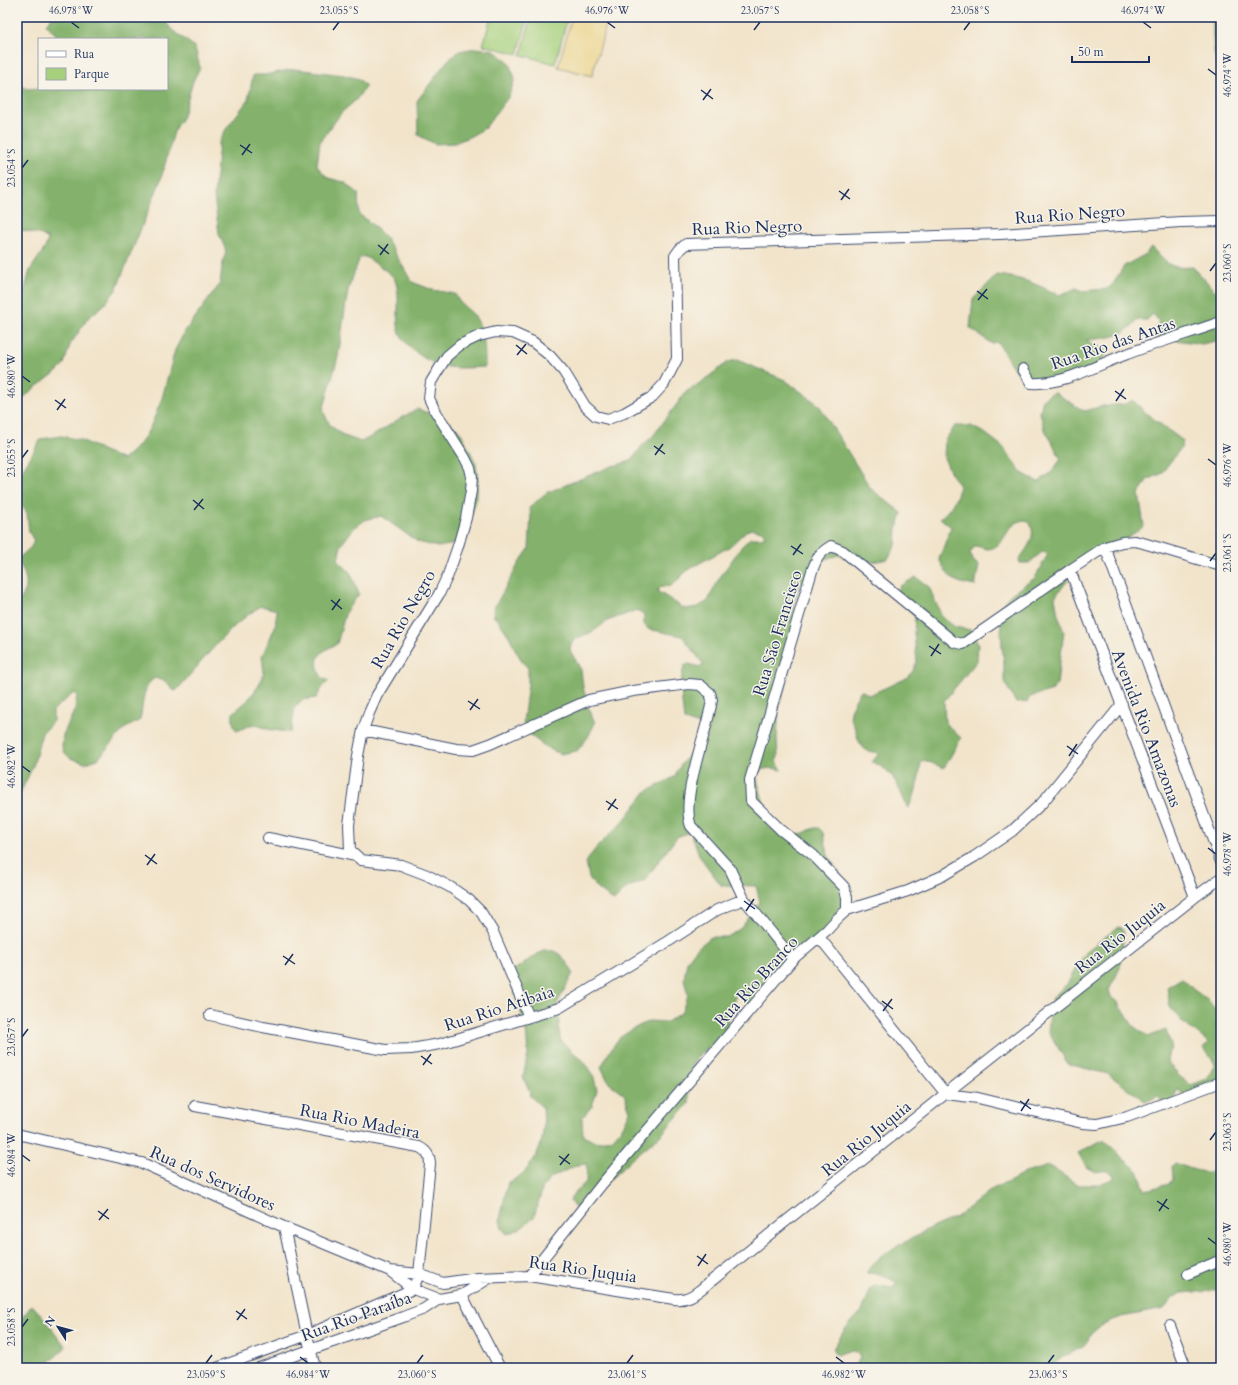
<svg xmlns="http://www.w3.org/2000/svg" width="1238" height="1385" font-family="Cardo,serif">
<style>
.green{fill:#a6d07c;stroke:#60806d}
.forest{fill:#84b26c;stroke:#507065;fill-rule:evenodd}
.sand{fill:#eeda9e;stroke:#84847e}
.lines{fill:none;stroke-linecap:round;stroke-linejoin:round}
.street-casing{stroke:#3b4a6e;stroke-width:12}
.street{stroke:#fff;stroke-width:10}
.ticks{fill:none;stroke:#1b2f5e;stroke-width:1.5}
.labels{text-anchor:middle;stroke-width:3;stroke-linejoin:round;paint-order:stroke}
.street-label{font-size:17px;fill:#1b2f5e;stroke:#f7f3e8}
.neatline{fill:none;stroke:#1b2f5e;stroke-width:1.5}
.ticks-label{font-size:10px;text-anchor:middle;fill:#1b2f5e}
</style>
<rect width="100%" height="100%" fill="#f7f3e8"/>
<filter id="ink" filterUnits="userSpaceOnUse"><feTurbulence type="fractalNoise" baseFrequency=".025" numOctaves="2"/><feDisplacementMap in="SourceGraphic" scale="8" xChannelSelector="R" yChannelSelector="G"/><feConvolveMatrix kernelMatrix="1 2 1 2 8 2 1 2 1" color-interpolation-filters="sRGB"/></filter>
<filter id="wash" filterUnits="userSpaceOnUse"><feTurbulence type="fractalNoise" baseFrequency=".012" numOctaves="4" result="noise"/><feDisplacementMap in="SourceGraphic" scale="16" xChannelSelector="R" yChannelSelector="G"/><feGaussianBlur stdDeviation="0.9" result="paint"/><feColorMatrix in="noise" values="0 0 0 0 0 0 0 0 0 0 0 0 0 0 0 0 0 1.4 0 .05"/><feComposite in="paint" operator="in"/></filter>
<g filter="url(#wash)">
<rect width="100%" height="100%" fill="#f2e4cb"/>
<path class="green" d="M491 17H528L518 54 483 45Z
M531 17H568L555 64 521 55Z"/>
<path class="forest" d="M52 17H162L172 30 195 47 200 68 193 81 183 116 174 132 160 182 116 290 104 305 88 318 70 345 64 364 58 371 32 390 17 405V355L20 354 17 351V296L24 293 30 270 45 248 48 239 42 235 17 229V84L28 89 39 88V89H167V39H60L46 24Z
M1213 17H1221V72C1212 59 1213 33 1213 17Z
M476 48 493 50 508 61 515 78 509 96 485 128 471 136 455 143 435 144 418 135 417 101 447 61 459 51Z
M294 69 344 75 359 79 366 86 356 100 342 112 320 142 317 166 328 178 344 182 358 193 359 214 374 226 386 238 412 282 433 290 455 294C459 304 467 308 474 315 485 330 485 350 485 367 453 369 434 370 409 346 404 341 398 332 398 325 397 313 401 287 393 277 387 270 374 263 366 257H360L348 290 338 357 323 411 330 425 344 436 361 442C380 433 397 419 417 409L446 419 461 433 476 463 478 480 477 498 467 528 455 544 438 547 418 542 381 516 365 520 353 529 341 545 338 560 350 572 359 594 346 611 337 644C319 652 312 658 322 678L329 681 324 685 316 698 302 700 295 707 291 732 271 730 253 724 237 731C233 727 232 719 233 713L247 701 258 687 264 672 262 656 275 627 277 610 261 606C228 626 202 662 176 691L173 690 167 682 155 678C142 685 143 707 140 720L124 729 98 759 85 763 70 758 63 751 62 746 63 735 75 709 77 695 74 693 53 710V721L42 733 33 766 17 800V605C31 586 27 579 18 559L31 547 34 541 29 532 27 513 17 499 19 481 23 469 41 439 61 436 81 440 123 460 135 449 146 435 153 421 162 398 175 350 185 331 220 284 222 267 226 251 219 234 214 196 219 143 226 129 248 100 253 75H265Z
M1151 247C1168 264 1168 269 1193 267L1221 297V339L1220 340 1202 344 1156 337 1154 333 1159 321 1153 314 1147 320H1138C1122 338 1108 338 1086 340L1105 350 1106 354 1103 359 1087 374 1033 380 1021 377 1015 371 998 343 994 342 992 344 970 328 973 299 997 275C1023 278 1036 284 1059 295L1077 288 1081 291 1107 289 1113 284 1124 266 1146 254Z
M737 360 785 380 819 405 871 489 902 513 897 528 896 545 888 559 872 562 838 555 822 560 809 574 799 587 795 605 794 642 785 689 779 705 777 739 778 757 776 761 782 770C773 768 762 766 756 775L763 800 768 827 787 836C793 833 794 835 800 834 807 833 811 827 819 828L824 834 828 855 849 889 845 893 838 922 820 940 815 948 788 958 776 970 766 983 756 1000 748 1022 749 1009 742 993 738 992 736 994 725 1031 719 1042 699 1055 694 1061 690 1074 689 1103 661 1135 634 1157 581 1207H574L570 1201 573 1194 586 1182 587 1164 577 1165 551 1178 543 1187 534 1217 520 1229 507 1234 502 1229 500 1220 508 1182C524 1178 539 1156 542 1139 544 1129 544 1119 543 1108L529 1095 530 1093 523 1077 528 1054 526 1030 518 1002 507 973C513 970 521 966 526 962 549 943 560 948 573 973L557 1004 559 1023 560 1039 571 1051 583 1060 593 1074 597 1090 592 1106 582 1118 583 1135 597 1142 613 1138 623 1126 630 1111 624 1094 609 1083 601 1067 610 1051 619 1038 633 1029 649 1021 667 1022 681 1013 688 995 684 979 687 961 696 949 711 937H728L742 927 760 902 756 886 721 885 700 857 693 839 692 838V831L677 837 644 881 627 888 614 901 599 890 589 878 586 861 597 847 622 823 646 792 676 776V772L705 731 700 725 684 720C682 702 679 683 684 666L689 664 701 667 704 665 682 636 648 629 644 624V615L637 610 607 621 594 631 575 639 571 644 570 650 581 670 583 687 588 706 595 723 588 737 577 751 560 754 546 747 531 736 523 722 528 684V668L524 664 516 651 509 636 498 620 494 617 493 610 519 563 529 549 531 514 529 508 546 493 612 466 631 461 642 446 653 436 686 392 700 383 728 362ZM752 529 762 531 765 536 761 538H750L742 546 718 580 708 601 698 607 685 609 657 591 661 587 671 586 689 569 729 547 746 531Z
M1054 392 1084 411 1103 406 1126 404 1133 400 1146 413 1183 441 1181 448 1161 474 1147 480 1139 494 1144 526C1133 534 1122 541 1115 553L1103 549 1077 568 1055 597 1058 615 1064 631 1057 684 1054 687 1053 690 1030 697 1027 702 1016 703 1004 681V664L1002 647 1000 607 1011 594 1035 578 1048 554 1042 552 1029 563H1020L1019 559C1027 549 1038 535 1029 522 1006 515 1008 548 988 549 984 549 979 546 975 546L970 553 974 562 979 565 975 586C953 582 949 579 939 559L951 527 940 518C951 510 956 499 960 486L951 473 944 458 945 440 955 426H971L986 434 1002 446 1022 473 1038 482 1051 473 1061 459 1044 428 1040 412 1043 399Z
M916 577 929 587 942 617 955 627 971 630 978 644 977 661 944 701 945 723 961 738 944 768 924 760 921 762C919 777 917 795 908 808 897 787 896 771 872 762L878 755 876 752C874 752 869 752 866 750 856 744 857 727 850 718L852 706 861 690 869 695 905 679 913 671 917 661 914 634 915 617 905 605 894 597 900 586Z
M1118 927 1122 928 1124 932 1120 968 1109 990 1111 997 1117 1002H1118L1120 1008 1125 1012 1133 1026 1148 1037 1166 1030 1172 1049 1169 1051 1167 1061 1178 1075 1191 1085 1207 1079 1215 1064 1204 1048 1208 1042 1182 1022 1170 1007 1167 987 1182 978 1194 990 1208 1000 1221 1016V1082L1186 1096 1177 1089 1176 1093 1169 1108 1164 1106 1158 1096 1146 1102 1108 1074 1068 1064 1048 1031 1052 998 1068 983 1079 962 1088 950Z
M1102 1140H1105L1119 1155 1138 1171 1145 1190 1169 1184 1173 1178 1172 1166 1175 1163C1189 1168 1206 1176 1221 1170V1289L1209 1291 1182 1293 1174 1297 1164 1309 1121 1317 1099 1327 1091 1334 1085 1346 1064 1356 1049 1368H854L860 1358 858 1354 851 1350 837 1355 834 1353 833 1349 845 1329 862 1311 871 1288 877 1285 892 1288 898 1283 880 1274 866 1273C878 1253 903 1244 922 1233L924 1231 957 1217 994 1188 1011 1181 1025 1173 1049 1166 1078 1185H1096L1113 1179 1114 1175C1108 1170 1103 1170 1096 1172L1087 1167 1078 1153Z
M32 1305 44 1318 66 1347 43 1368H17V1324Z"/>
<path class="sand" d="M572 17H608L592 76 558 67Z"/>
</g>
<g filter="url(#ink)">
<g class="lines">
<defs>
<path id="street" d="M1023 369 1031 383C1065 385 1096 365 1127 354 1158 342 1190 333 1221 322
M1105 547 1221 862
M1070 570 1195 897
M363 730 456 749 473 750 490 744 589 700 633 691 689 684 700 685 710 693 712 700C707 733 680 797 691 826L730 869 744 899
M268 838 356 856
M847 910V897L844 887 813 855 781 830 751 801 750 780 812 571C817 558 818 554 831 546L843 551 954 642 963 644 1070 570 1105 547 1122 542 1135 541 1143 543 1221 566
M819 937 946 1094 978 1098 1082 1123 1097 1124 1127 1117 1221 1082
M210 1015 263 1027 385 1050 411 1049 440 1044 559 1008 669 941 717 910 744 899 793 959
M529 1017 493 932 481 912 469 900 450 887 427 875 401 865 361 860 350 850 349 825 358 756 363 730 369 713 377 695 439 594 448 575 458 546 466 518 471 491 472 477 470 468 465 458 434 409 429 398 431 382 447 356 460 345 479 336 496 332 513 333 533 342 550 356 564 372 585 406 596 416 608 419 624 413 652 397 664 384 677 359 675 256 680 249 686 244 1000 234 1181 222 1221 221
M195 1106 419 1147C427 1151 430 1156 430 1164L419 1274 413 1289
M17 1134 142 1163 284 1227 390 1271 413 1289 439 1299
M284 1227 307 1335 315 1368
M390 1271 419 1274 443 1283 478 1278 529 1276 674 1299C687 1301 695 1294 705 1286L959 1083 1195 897 1221 878
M1188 1274 1221 1260
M529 1276 602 1184 793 959 827 930 838 918 847 910 908 891 942 876 974 857 1012 831 1042 803 1122 704
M462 1295 500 1368
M1170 1326 1186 1368
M217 1368 307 1335 413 1289
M259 1368 403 1317 424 1309 439 1299 462 1295 488 1279"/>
</defs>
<use href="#street" class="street-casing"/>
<use href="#street" class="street"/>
</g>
</g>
<path class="ticks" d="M71 22 79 28M607 22 615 28M1143 22 1151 28M333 30 339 22M754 30 760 22M964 30 970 22M1208 69 1216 75M701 90 713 99M703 100 711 89M240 145 252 153M242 155 250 144M22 168 28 160M839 191 850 199M841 200 849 189M378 245 389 254M380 255 388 244M1210 271 1216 263M977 291 988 299M978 300 987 289M516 345 527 354M517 355 526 344M22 376 30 382M1115 391 1126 399M55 400 66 408M1116 401 1124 389M57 410 65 399M654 446 665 454M655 455 663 444M22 458 28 450M1208 459 1216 465M193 500 204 509M194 510 203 499M791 546 803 554M793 555 801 544M1210 561 1216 553M331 600 342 609M332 610 340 599M929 646 941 654M931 656 939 644M468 701 480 709M470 710 478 699M1067 746 1078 754M1069 756 1077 744M22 766 30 772M606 801 618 809M608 810 616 799M1208 848 1216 854M145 855 157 864M147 865 155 854M744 901 755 909M746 911 754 899M283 956 295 964M285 965 293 954M882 1001 893 1009M883 1011 892 999M22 1037 28 1029M421 1056 432 1064M423 1065 431 1054M1020 1101 1031 1109M1021 1111 1029 1099M1210 1140 1216 1132M22 1155 30 1161M559 1156 570 1164M560 1165 569 1154M1157 1201 1169 1209M98 1211 109 1219M1159 1211 1167 1199M99 1220 108 1209M1208 1238 1216 1244M697 1256 708 1264M698 1266 706 1254M236 1311 247 1319M237 1320 245 1309M22 1327 28 1319M300 1357 308 1363M836 1357 844 1363M206 1363 212 1355M417 1363 423 1355M627 1363 633 1355M1048 1363 1054 1355"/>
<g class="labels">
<g class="street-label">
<text transform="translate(1070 214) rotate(-4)" y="6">Rua Rio Negro</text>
<text transform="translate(747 227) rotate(-2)" y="6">Rua Rio Negro</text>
<text transform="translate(1113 343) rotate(-19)" y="6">Rua Rio das Antas</text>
<text transform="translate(403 619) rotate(-60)" y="6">Rua Rio Negro</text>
<text transform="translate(777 633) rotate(-73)" y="6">Rua São Francisco</text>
<text transform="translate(1147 728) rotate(69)" y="6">Avenida Rio Amazonas</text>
<text transform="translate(1120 936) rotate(-38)" y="6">Rua Rio Juquia</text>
<text transform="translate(756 981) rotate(-48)" y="6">Rua Rio Branco</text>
<text transform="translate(499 1008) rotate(-18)" y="6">Rua Rio Atibaia</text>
<text transform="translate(360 1121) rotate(11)" y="6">Rua Rio Madeira</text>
<text transform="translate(866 1138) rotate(-39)" y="6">Rua Rio Juquia</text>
<text transform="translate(213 1178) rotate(24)" y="6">Rua dos Servidores</text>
<text transform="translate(583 1269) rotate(8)" y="6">Rua Rio Juquia</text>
<text transform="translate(356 1316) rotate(-20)" y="6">Rua Rio Paraíba</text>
</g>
</g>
<rect width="1238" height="1385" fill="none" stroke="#f7f3e8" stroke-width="44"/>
<rect x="38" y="38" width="130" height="52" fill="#f7f3e8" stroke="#9fa5b1"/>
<rect x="46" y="51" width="20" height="6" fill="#ffffff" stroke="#9fa5b1"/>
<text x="74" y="58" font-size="12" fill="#1b2f5e">Rua</text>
<rect x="46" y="68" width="20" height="12" fill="#a6d07c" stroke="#9fa5b1"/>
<text x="74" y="78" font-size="12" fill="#1b2f5e">Parque</text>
<g transform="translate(58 1327) rotate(306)" stroke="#f7f3e8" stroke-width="3" paint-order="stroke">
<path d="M0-3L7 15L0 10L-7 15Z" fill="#1b2f5e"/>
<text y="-6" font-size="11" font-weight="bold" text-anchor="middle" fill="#1b2f5e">N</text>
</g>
<path d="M1072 56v6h77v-6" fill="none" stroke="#1b2f5e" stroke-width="2"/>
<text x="1078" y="56" font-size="12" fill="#1b2f5e" stroke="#f7f3e8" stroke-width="3" paint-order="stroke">50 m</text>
<rect x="22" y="22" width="1194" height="1341" class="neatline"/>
<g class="ticks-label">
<text x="71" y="14">46.978°W</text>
<text x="339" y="14">23.055°S</text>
<text x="607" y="14">46.976°W</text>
<text x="760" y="14">23.057°S</text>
<text x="970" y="14">23.058°S</text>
<text x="1143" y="14">46.974°W</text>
<text transform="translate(1227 75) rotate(-90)" y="4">46.974°W</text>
<text transform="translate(11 168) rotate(-90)" y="4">23.054°S</text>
<text transform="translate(1227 263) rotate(-90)" y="4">23.060°S</text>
<text transform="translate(11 376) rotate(-90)" y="4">46.980°W</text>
<text transform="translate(11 458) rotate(-90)" y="4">23.055°S</text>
<text transform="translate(1227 465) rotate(-90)" y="4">46.976°W</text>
<text transform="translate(1227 553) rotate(-90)" y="4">23.061°S</text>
<text transform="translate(11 766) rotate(-90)" y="4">46.982°W</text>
<text transform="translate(1227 854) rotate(-90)" y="4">46.978°W</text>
<text transform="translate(11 1037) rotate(-90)" y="4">23.057°S</text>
<text transform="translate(1227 1132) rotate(-90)" y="4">23.063°S</text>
<text transform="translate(11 1155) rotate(-90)" y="4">46.984°W</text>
<text transform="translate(1227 1244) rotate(-90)" y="4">46.980°W</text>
<text transform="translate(11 1327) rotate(-90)" y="4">23.058°S</text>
<text x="206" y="1378">23.059°S</text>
<text x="308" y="1378">46.984°W</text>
<text x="417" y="1378">23.060°S</text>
<text x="627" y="1378">23.061°S</text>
<text x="844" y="1378">46.982°W</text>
<text x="1048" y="1378">23.063°S</text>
</g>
</svg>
